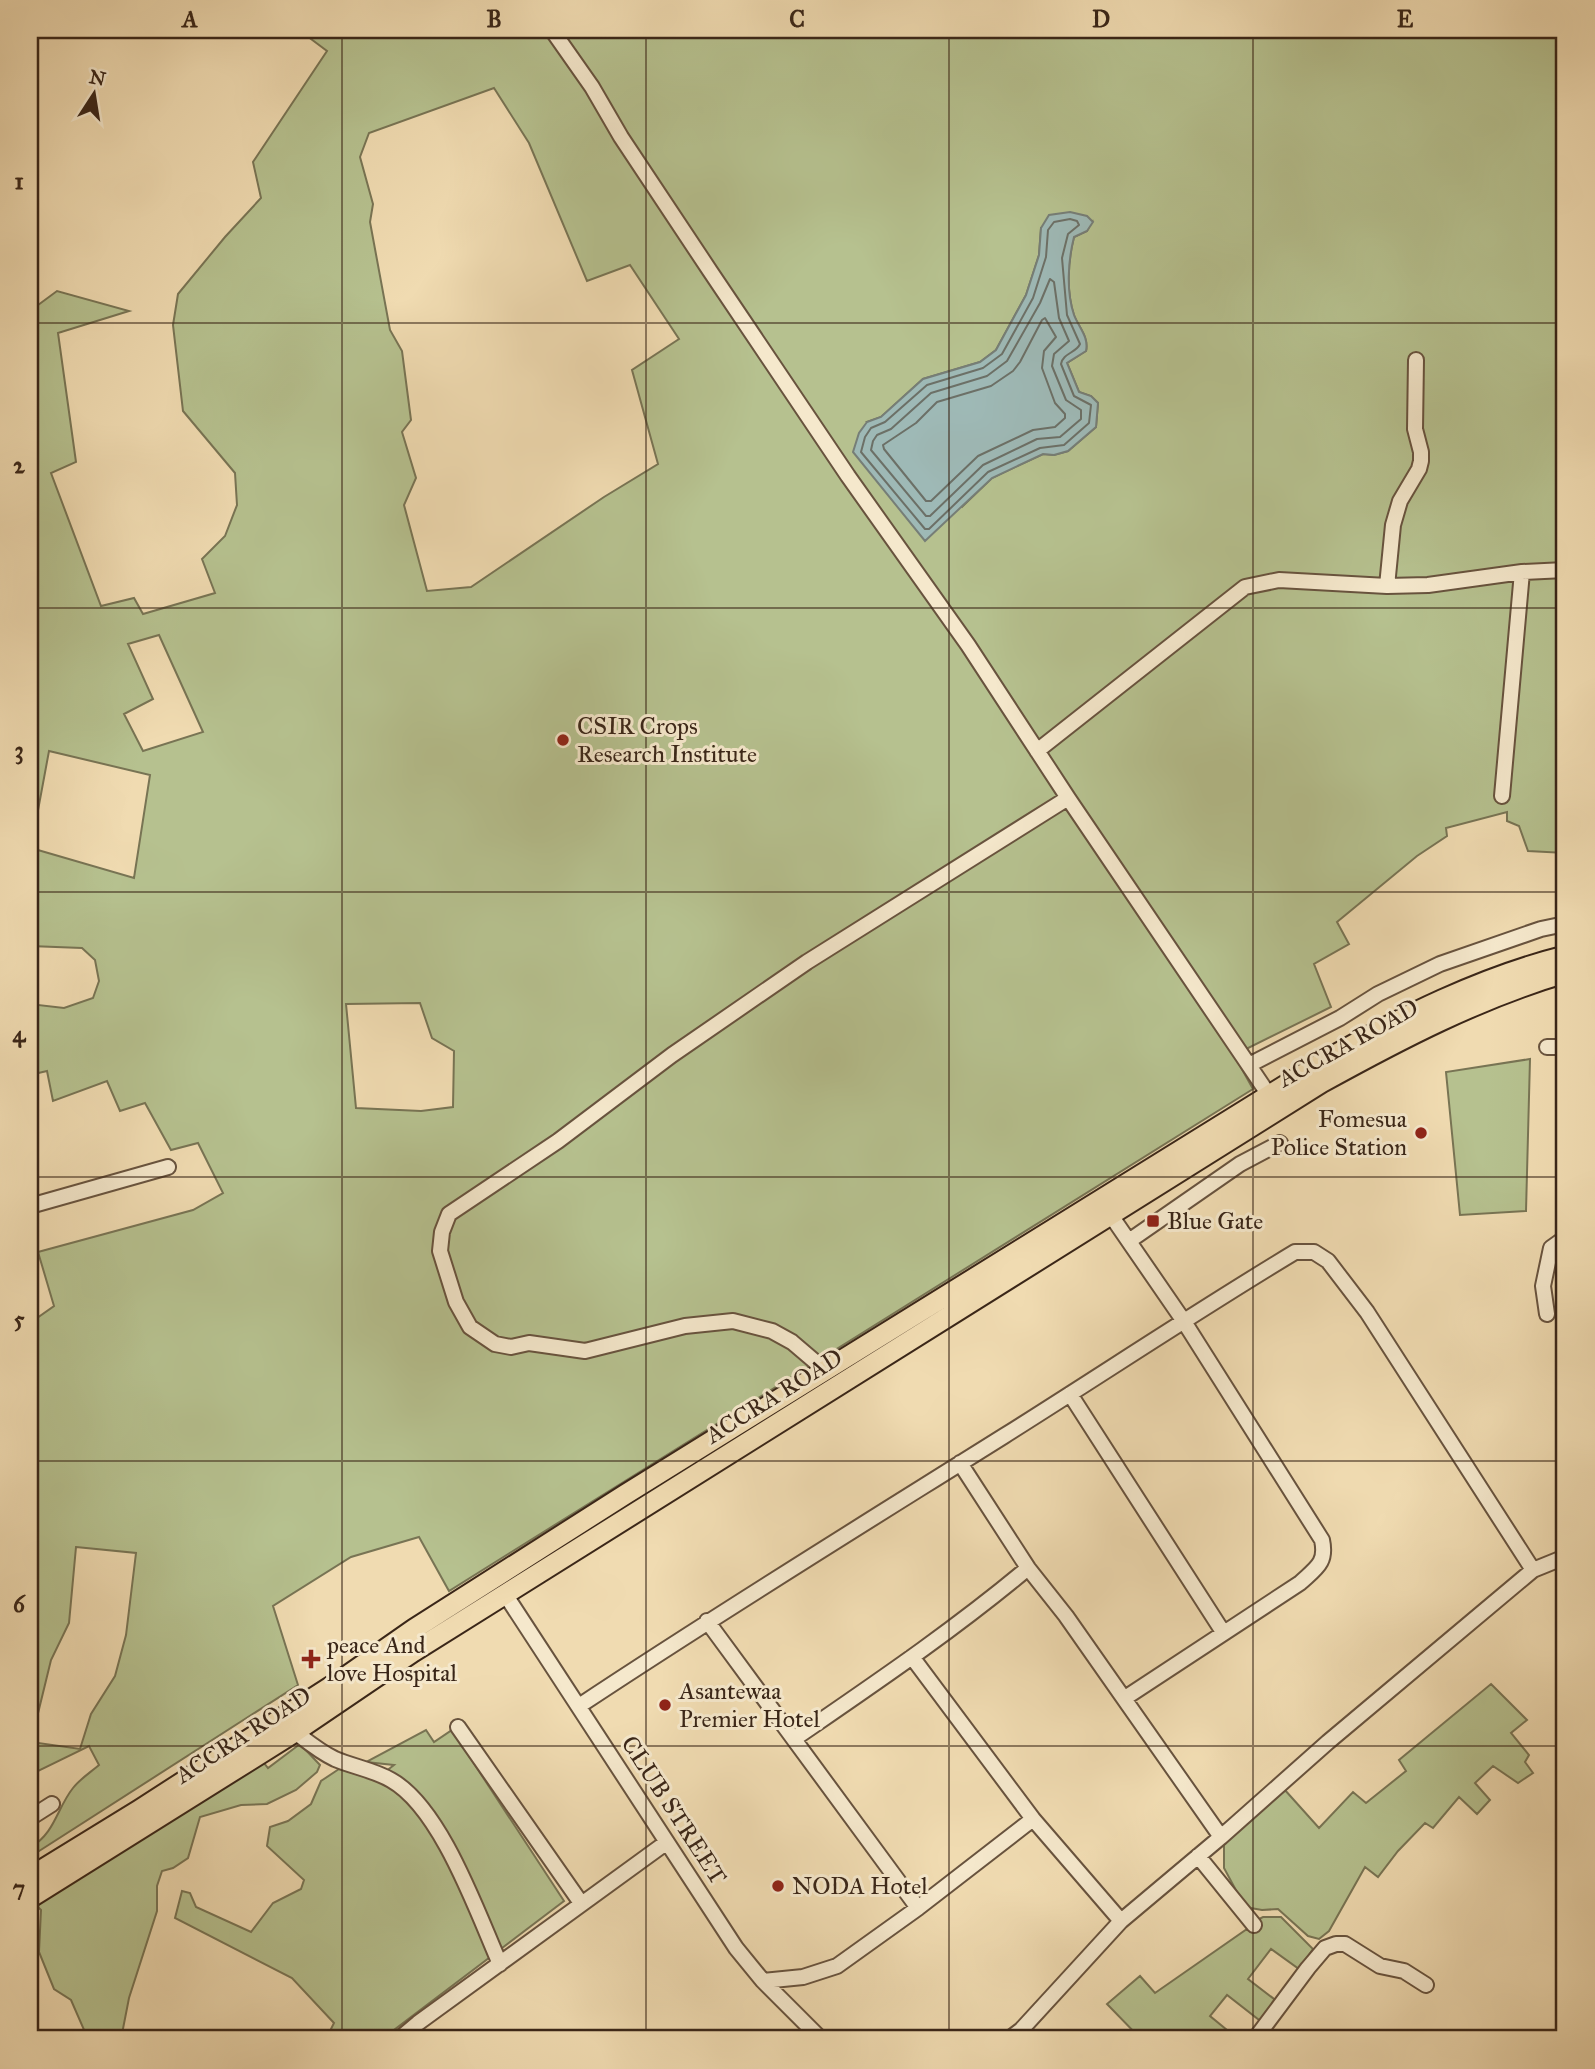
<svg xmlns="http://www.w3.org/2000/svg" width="1595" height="2069" font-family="'IM FELL Great Primer',serif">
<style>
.green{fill:#b6c18f;stroke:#787454;stroke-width:2;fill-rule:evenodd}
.water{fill:#9eb9b6;stroke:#767e77;stroke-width:2}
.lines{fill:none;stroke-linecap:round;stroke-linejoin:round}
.shore{stroke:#6c7067;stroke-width:2}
.minor-casing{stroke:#68533e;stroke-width:18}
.highway-casing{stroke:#3a2618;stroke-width:23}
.minor{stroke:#f5e8cc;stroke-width:14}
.highway{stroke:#f0dbb1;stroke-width:19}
.grid{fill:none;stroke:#3a2618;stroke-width:2;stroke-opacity:0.55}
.poi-dot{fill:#8f2418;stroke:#f5e8cc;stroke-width:2.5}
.labels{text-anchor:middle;stroke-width:6;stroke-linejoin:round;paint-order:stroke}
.poi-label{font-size:24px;fill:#3a2618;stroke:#f5e8cc;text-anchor:start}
.street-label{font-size:24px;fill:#3a2618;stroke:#f5e8cc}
.neatline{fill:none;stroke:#3a2618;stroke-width:2.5}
.grid-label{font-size:23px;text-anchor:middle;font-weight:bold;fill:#3a2618}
</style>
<rect width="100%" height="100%" fill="#f0dbb1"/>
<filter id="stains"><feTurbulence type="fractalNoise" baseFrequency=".00286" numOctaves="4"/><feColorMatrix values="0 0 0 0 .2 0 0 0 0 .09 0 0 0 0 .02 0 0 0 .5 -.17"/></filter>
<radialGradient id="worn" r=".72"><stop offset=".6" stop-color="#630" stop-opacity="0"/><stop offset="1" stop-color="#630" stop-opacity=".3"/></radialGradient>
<path class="green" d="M299 30H1565V853L1528 851 1519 826 1507 821V812L1446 828 1447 836 1417 856 1337 922 1349 944 1314 964 1331 1007 1234 1055 1253 1089 449 1591 419 1537 351 1557 273 1606 298 1685 36 1853 31 1847C55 1833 57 1808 73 1788 80 1779 91 1772 99 1765L89 1746 30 1775V1464L32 1462 30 1460V1323L54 1306 38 1252 193 1210 223 1193 198 1143 171 1150 145 1103 120 1111 107 1081 53 1101 47 1071 30 1075V1004L64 1008 93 998 99 981 95 960 82 948 30 946V311L57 291 129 311 58 333 76 462 51 473 101 606 134 598 143 614 215 593 202 559 225 536 237 505 235 473 183 411 173 325 178 294 225 237 261 198 253 162 327 51ZM494 88 529 143 587 281 630 265 679 339 632 370 658 464 604 497 471 587 427 591 404 505 416 478 402 432 411 420 402 351 390 330 370 222 373 204 360 157 369 133ZM1092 221 1087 231 1074 237C1068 261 1066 291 1074 315 1079 328 1089 337 1086 351L1067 363 1079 392 1091 396 1098 403 1096 427 1068 451 1054 455 1043 454 992 478 962 507 867 422 881 417 923 379 980 362 996 350 1026 295 1039 255 1041 228ZM159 635 203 732 143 751 124 714 153 699 128 644ZM49 751 150 775 134 878 31 848ZM420 1003 432 1038 454 1051 453 1107 421 1111 356 1108 346 1004ZM76 1547 136 1553 126 1635 115 1676 91 1714 80 1749 31 1742 51 1660 69 1623Z
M1530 1059 1526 1211 1460 1215 1446 1072Z
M1491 1684 1527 1720 1511 1733 1529 1755 1525 1762 1533 1773 1518 1783 1493 1766 1475 1783 1490 1800 1477 1814 1459 1797 1433 1828 1425 1823 1398 1851 1378 1877 1365 1867 1329 1931 1319 1939 1308 1936 1278 1909 1262 1910 1245 1907 1224 1868V1843L1284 1789 1319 1828 1353 1792 1366 1803 1406 1771 1399 1760Z
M426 1730 434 1742 452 1730 564 1901 382 2039H326L334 2023 292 1978 175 1918 182 1891 190 1893 196 1907 251 1932 273 1903 301 1889 304 1880 267 1846 270 1827 288 1821 311 1804 321 1781 339 1769 376 1779 394 1765 366 1762Z
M300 1744 320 1765 317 1772 296 1790 267 1804 241 1805 200 1817 188 1858 173 1868 162 1871 157 1886V1911L129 1998 121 2039H88L71 2000 54 1989 39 1952 41 1910 39 1908 30 1913V1902L260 1758 268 1768Z
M1263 1917H1281L1313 1949 1299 1969 1271 1949 1248 1979 1278 2002 1263 2023 1227 1995 1210 2016 1238 2039H1141L1107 2004 1140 1976 1155 1993 1247 1929 1251 1932 1257 1920Z"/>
<path class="water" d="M1070 212 1087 216 1093 222 1087 231 1074 237C1068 261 1066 291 1074 315 1079 328 1089 337 1086 351L1067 363 1079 392 1091 396 1098 403 1096 427 1068 451 1054 455 1043 454 992 478 925 541 853 452 859 433 867 422 881 417 923 379 980 362 996 350 1026 295 1039 255 1041 228 1049 215Z"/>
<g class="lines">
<path class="shore" d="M1070 219 1077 221 1079 225 1068 234 1062 258 1067 315 1080 344C1076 353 1063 353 1061 364L1074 396 1091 405 1089 423 1064 445 1040 448 988 472 929 529H925L861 452 865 437 871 428 885 422 927 385 983 368 1002 354 1033 298 1046 257 1048 230 1054 222Z
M1050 279 1054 282 1059 318 1069 341 1054 354 1052 366 1066 400 1081 410V419L1060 437 1037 439 983 465 930 516H926L871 450 873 441 877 435 891 429 931 393 987 376 1007 361 1040 303Z
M1045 318 1056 337 1044 351 1042 368 1055 403 1065 414V418L1055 427 1033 430 978 456 931 501H926L884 449 883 445 916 423 937 402 991 386 1013 371 1020 362 1042 320Z"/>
<defs>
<path id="minor" d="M552 30 592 87 621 137 710 271 848 476 968 645 1068 798 1269 1095
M1387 586 1393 525 1400 501 1419 469 1421 461V452L1415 429 1416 360
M1037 751 1245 587 1279 580 1387 586 1428 585 1522 572 1565 570
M1502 796 1522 572
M1547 1047H1565
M1249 1065 1340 1018 1378 994 1440 964 1541 929 1565 924
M30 1206 168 1167
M1110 1214 1183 1320 1322 1540C1327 1563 1316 1568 1300 1583L1125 1698
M1129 1241 1240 1164 1280 1143
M1547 1314 1543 1286 1551 1248 1565 1238
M826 1371 792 1342 772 1331 733 1321 685 1326 585 1351 529 1343 511 1347 495 1344 470 1327 456 1302 440 1251 442 1232 449 1214 558 1141 672 1055 807 962 1068 798
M1070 1394 1223 1632
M960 1463 1028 1568 1066 1616 1221 1837
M505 1594 736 1948 763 1981 821 2039
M707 1621 918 1908
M912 1657 1033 1819 1121 1921
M579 1706C719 1613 862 1525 1004 1436 1101 1375 1197 1311 1295 1252H1314L1328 1261 1367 1312 1533 1570
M458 1727 581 1903
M295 1732C308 1742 320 1752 335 1759 354 1767 374 1770 391 1780 441 1808 477 1912 500 1964
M794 1739C874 1684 954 1630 1028 1568
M30 1818 52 1804
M1198 1856 1254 1925
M763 1981 803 1977 837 1966 918 1908 1033 1819
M399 2039 418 2023 667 1842
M1009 2039 1021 2030 1121 1921 1221 1837 1328 1742 1533 1570 1565 1557
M1255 2039 1308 1968 1325 1948 1336 1944H1345L1380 1966 1404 1971 1426 1985"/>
<path id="highway" d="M30 1877 139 1810 341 1680 414 1629 626 1494 1326 1060C1401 1017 1481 977 1565 956
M30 1898 295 1732 413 1652 1321 1083C1399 1040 1479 998 1565 973"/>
</defs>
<use href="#minor" class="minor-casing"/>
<use href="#highway" class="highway-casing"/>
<use href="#minor" class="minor"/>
<use href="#highway" class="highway"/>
</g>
<path class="grid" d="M342 30V2039M646 30V2039M949 30V2039M1253 30V2039M30 323H1565M30 608H1565M30 892H1565M30 1177H1565M30 1461H1565M30 1746H1565"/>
<g class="poi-dot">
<circle cx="563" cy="740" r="7"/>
<circle cx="1421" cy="1133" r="7"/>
<rect x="1146" y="1214" width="14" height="14" rx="3.5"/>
<path d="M307.5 1648.5h7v7h7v7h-7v7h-7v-7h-7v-7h7z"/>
<circle cx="665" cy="1705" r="7"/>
<circle cx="778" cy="1886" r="7"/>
</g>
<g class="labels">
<g class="poi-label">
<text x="577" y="734">CSIR Crops<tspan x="577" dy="28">Research Institute</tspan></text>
<text x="1407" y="1127" text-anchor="end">Fomesua<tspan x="1407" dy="28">Police Station</tspan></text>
<text x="1167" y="1229">Blue Gate</text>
<text x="327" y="1653">peace And<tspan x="327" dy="28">love Hospital</tspan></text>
<text x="679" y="1699">Asantewaa<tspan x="679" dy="28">Premier Hotel</tspan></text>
<text x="792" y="1894">NODA Hotel</text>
</g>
<g class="street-label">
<text transform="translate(1348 1043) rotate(-29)" y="8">ACCRA ROAD</text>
<text transform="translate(774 1396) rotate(-32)" y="8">ACCRA ROAD</text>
<text transform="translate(243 1735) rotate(-33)" y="8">ACCRA ROAD</text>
<text transform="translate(674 1810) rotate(57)" y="8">CLUB STREET</text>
</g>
</g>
<rect width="1595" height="2069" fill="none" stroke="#f0dbb1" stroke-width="77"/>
<g transform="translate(94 94) rotate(12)" stroke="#f5e8cc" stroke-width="5" paint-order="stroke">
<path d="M0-5L12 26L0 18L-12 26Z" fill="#3a2618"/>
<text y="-10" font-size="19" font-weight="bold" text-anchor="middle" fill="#3a2618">N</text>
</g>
<rect x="38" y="38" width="1518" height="1992" class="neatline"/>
<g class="grid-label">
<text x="190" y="27">A</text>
<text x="494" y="27">B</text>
<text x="797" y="27">C</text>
<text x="1101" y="27">D</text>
<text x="1405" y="27">E</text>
<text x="19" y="189">1</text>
<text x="19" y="473">2</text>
<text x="19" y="758">3</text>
<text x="19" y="1042">4</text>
<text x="19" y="1327">5</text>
<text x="19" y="1612">6</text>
<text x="19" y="1896">7</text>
</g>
<rect width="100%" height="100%" filter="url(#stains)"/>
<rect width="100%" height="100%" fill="url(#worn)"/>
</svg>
